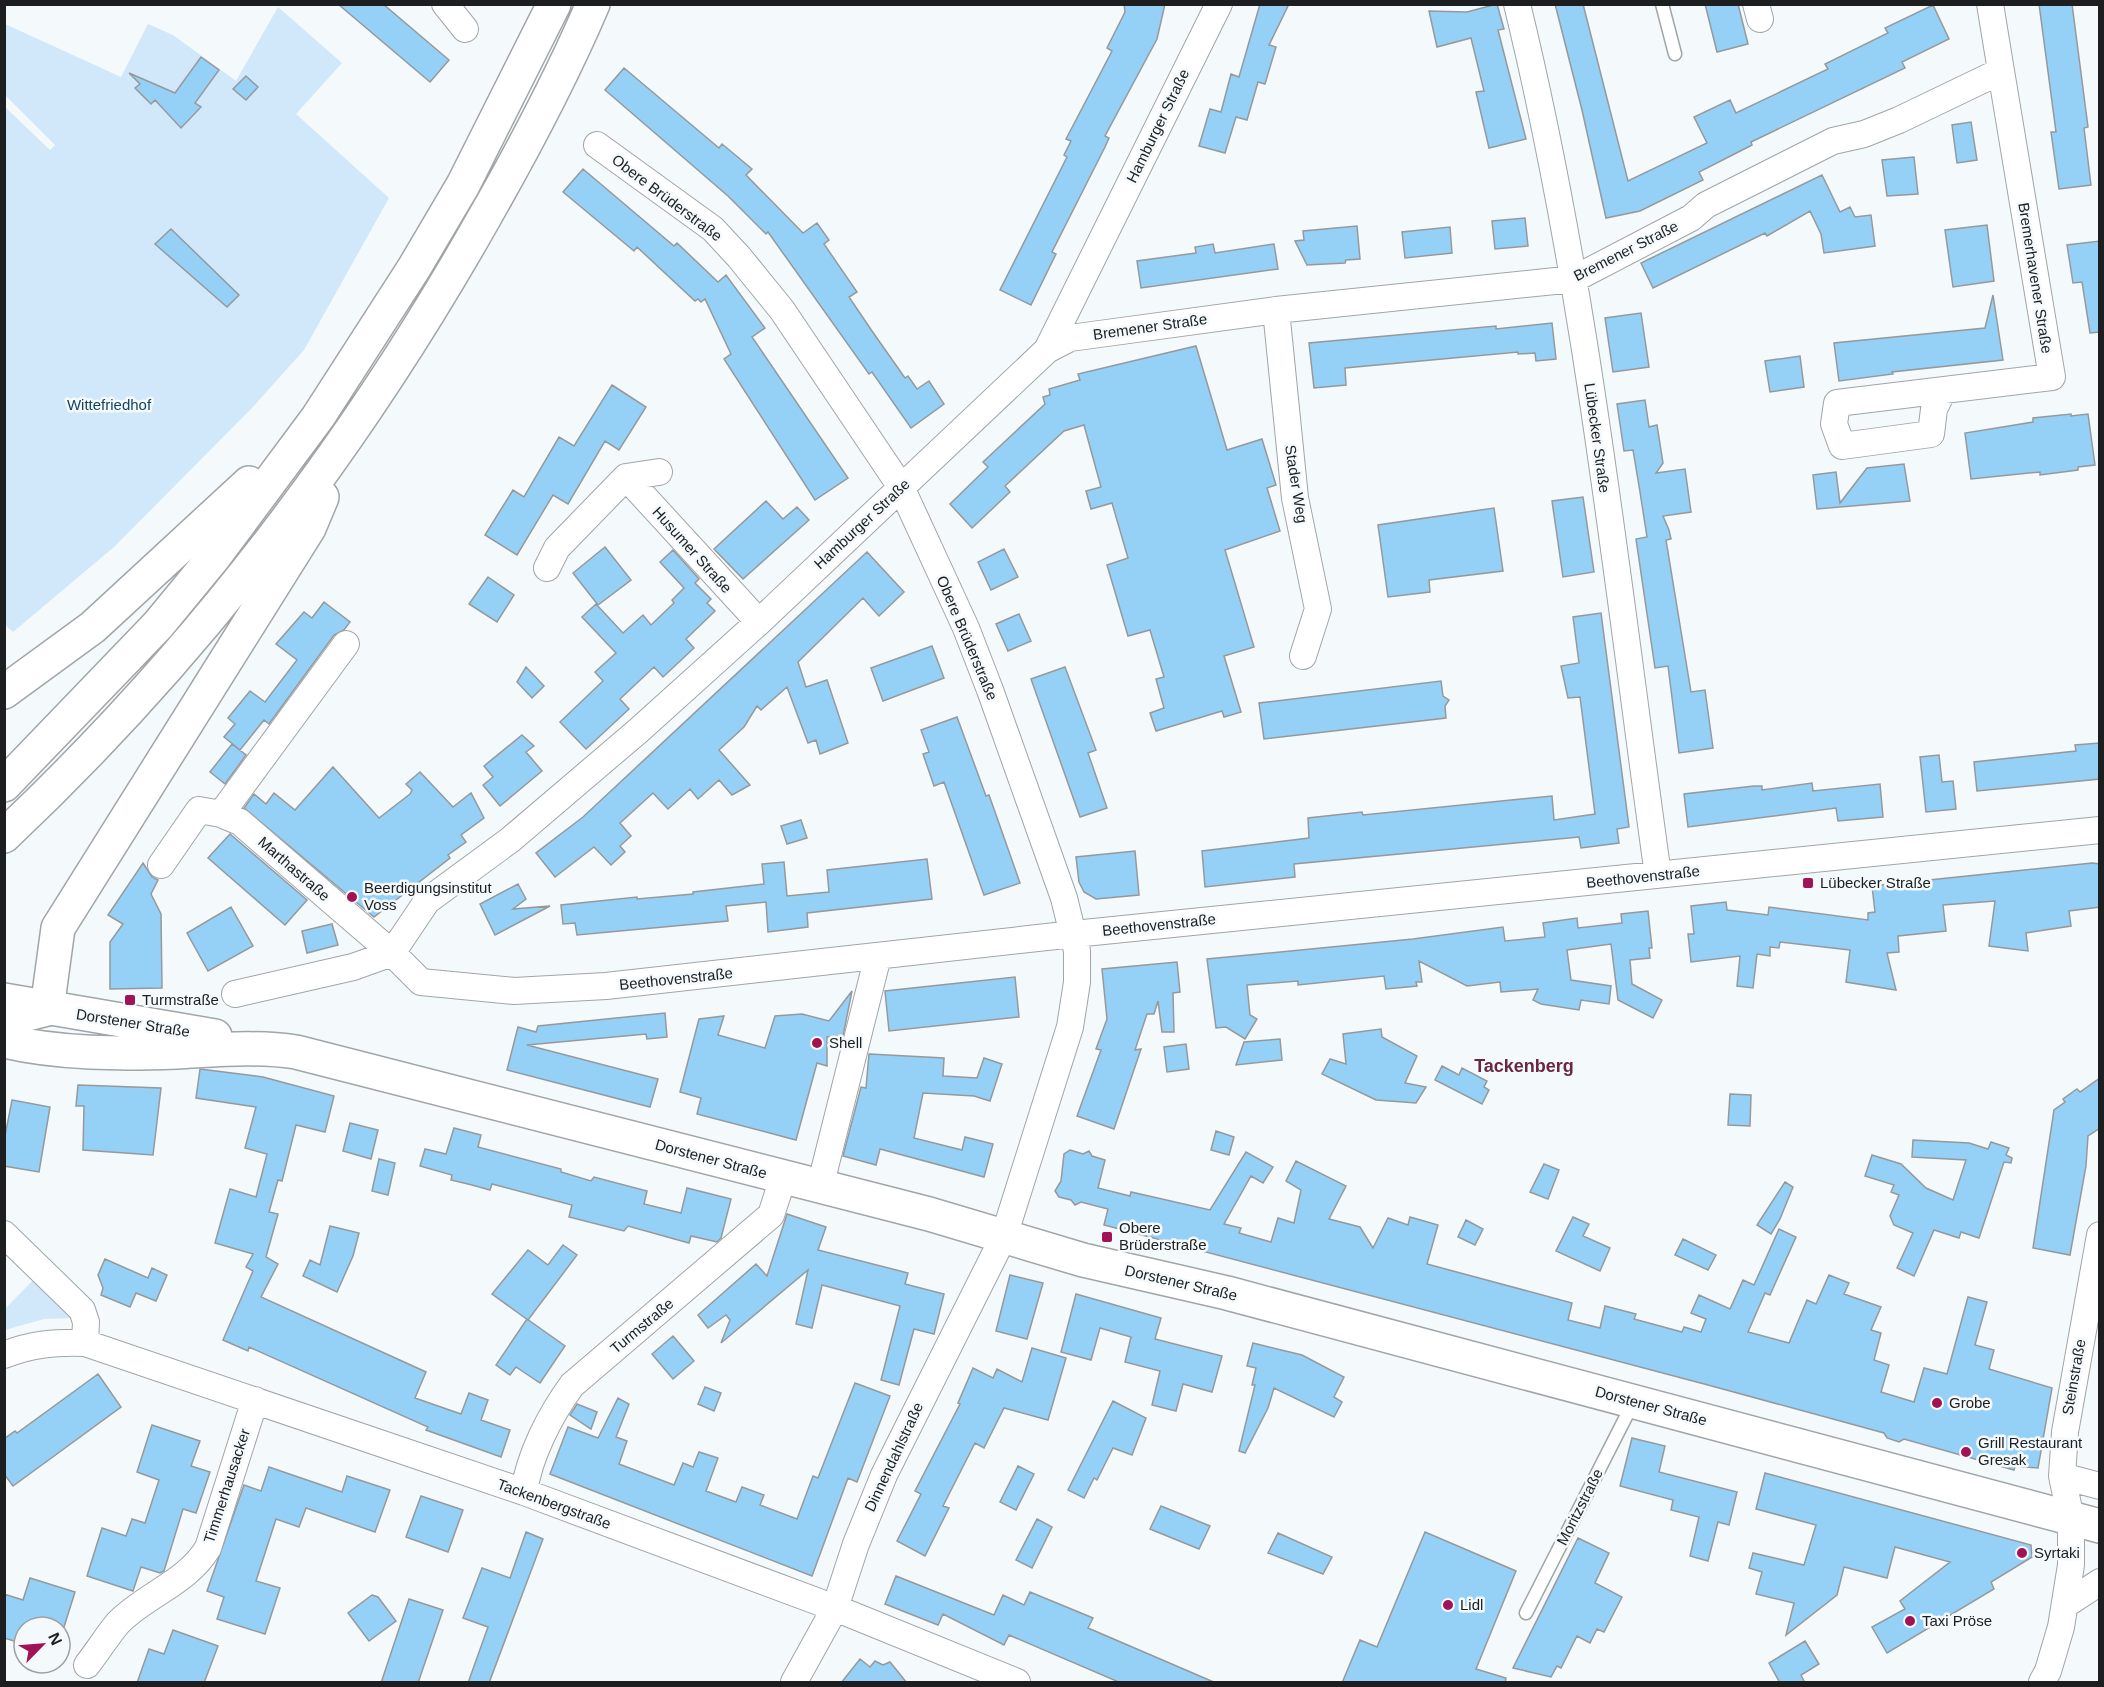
<svg xmlns="http://www.w3.org/2000/svg" width="2104" height="1687" font-family="Helvetica,sans-serif">
<style>
.green{fill:#d0e8f9}
.building{fill:#95d1f7;stroke:#95999c;stroke-width:1.5}
.lines{fill:none;stroke-linecap:round;stroke-linejoin:round}
.service-casing{stroke:#a1a5a7;stroke-width:15}
.minor-casing{stroke:#a1a5a7;stroke-width:28}
.secondary-casing{stroke:#a1a5a7;stroke-width:36}
.motorway-casing{stroke:#a1a5a7;stroke-width:36}
.service{stroke:#fff;stroke-width:12}
.minor{stroke:#fff;stroke-width:26}
.secondary{stroke:#fff;stroke-width:33}
.motorway{stroke:#fff;stroke-width:33}
.poi-dot{fill:#a21257;stroke:#f4f9fc;stroke-width:2}
.labels{text-anchor:middle;stroke-width:5;stroke-linejoin:round;paint-order:stroke}
.street-label{font-size:15px;fill:#1c1e1f;stroke:#f4f9fc}
.park-label{font-size:15px;fill:#15445e;stroke:#f4f9fc}
.poi-label{font-size:15px;fill:#1c1e1f;stroke:#f4f9fc;text-anchor:start}
.quarter-label{font-size:18px;font-weight:bold;fill:#6b2741;stroke:#f4f9fc}
</style>
<rect width="100%" height="100%" fill="#f4f9fc"/>
<path class="green" d="M278 7 342 63 296 114 389 198 304 350 252 408 114 547 13 632 4 624V106L50 150 55 145 5 95V24L121 77 148 24 173 35 236 81Z
M38 1275 78 1318 44 1319 5 1330 4 1310Z"/>
<path class="building" d="M338 4H383L449 60 430 82Z
M1124 4H1165L1157 39 1105 136 1109 138 1105 147 1052 252 1056 254 1031 305 1000 290 1067 157 1064 155 1071 141 1066 139 1112 51 1107 48 1125 12Z
M1260 4H1289L1269 45 1276 47 1265 84 1258 82 1247 120 1236 117 1225 153 1199 146 1210 109 1221 112 1231 74 1239 77Z
M1497 4 1504 29 1498 30 1526 139 1489 148 1476 92 1484 91 1471 38 1437 47 1429 11 1467 12Z
M1555 4H1583L1628 181 1707 143 1694 117 1730 100 1736 113 1828 69 1825 64 1888 33 1885 28 1933 5 1949 39 1902 62 1905 68 1751 142 1752 145 1699 172 1703 180 1640 211 1606 218 1582 110Z
M1705 4H1738L1748 44 1717 52Z
M2039 4H2072L2088 127 2084 128 2091 185 2059 189 2051 132H2056Z
M201 57 219 70 195 103 201 107 181 128 155 100 151 104 135 88 140 84 129 73 175 93Z
M624 68 719 148 722 144 752 169 746 175 803 233 817 223 829 240 824 244 857 292 849 297 872 331 905 378 908 376 917 389 929 381 944 404 911 428 872 372 869 374 768 232 766 234 728 196 605 90Z
M246 76 258 87 246 100 233 89Z
M1971 122 1977 160 1957 163 1952 125Z
M1914 157 1918 194 1887 196 1882 160Z
M583 169 674 246 677 243 718 282 726 275 765 328 752 337 848 478 815 500 724 359 731 354 705 299 701 302 698 299 695 301 637 247 634 251 563 192Z
M1822 175 1840 212 1850 207 1855 217 1871 215 1875 246 1824 253 1821 234 1810 211 1767 236 1765 233 1653 288 1641 263Z
M1525 218 1528 246 1495 249 1492 221Z
M1987 225 1994 281 1953 287 1945 230Z
M1357 226 1360 259 1346 260 1345 263 1307 265 1295 241 1304 240 1303 231Z
M1450 227 1452 253 1405 258 1402 232Z
M171 229 239 295 227 307 155 244Z
M2100 241V332L2090 333 2082 282 2073 283 2067 245Z
M1213 244 1215 253 1274 244 1278 269 1141 288 1137 261 1196 253 1195 247Z
M1993 295 2003 360 1892 372 1893 374 1839 381 1834 343 1985 328Z
M1641 313 1649 367 1613 372 1605 318Z
M1552 323 1556 359 1536 361 1535 353 1518 354V352L1345 368 1346 385 1314 388 1309 343 1496 326V329Z
M1196 346 1227 450 1262 439 1276 485 1267 488 1280 531 1225 550 1254 647 1224 656 1241 712 1224 717 1222 711 1156 731 1150 713 1164 708 1156 679 1164 677 1150 630 1128 636 1107 565 1128 558 1112 503 1091 509 1086 491 1101 487 1084 425 1064 431 1005 486 1010 492 972 528 950 504 988 467 983 462 1045 404 1043 397 1050 395 1049 389 1080 380 1078 374Z
M1800 356 1804 387 1770 392 1765 361Z
M612 385 646 407 619 450 605 441 568 504 553 495 517 555 485 535 513 490 524 497 559 437 574 446Z
M1645 400 1649 427 1657 425 1663 463 1656 473 1685 469 1691 512 1663 516 1669 530 1671 539 1666 540 1691 692 1705 690 1713 748 1679 753 1668 666 1655 668 1636 539 1647 537 1640 492 1633 450 1624 451 1617 404Z
M2071 414V416L2088 414 2095 465 2078 467V470L2040 475V472L1971 479 1965 433 2033 422V418Z
M1904 464 1910 501 1817 509 1813 475 1836 472 1840 503 1867 468Z
M1583 497 1594 572 1563 577 1552 501Z
M766 501 783 519 797 507 809 520 743 579 714 549Z
M1494 508 1503 571 1429 580 1430 592 1388 597 1378 525Z
M605 547 631 580 598 605 573 573Z
M1004 549 1018 577 991 590 978 562Z
M673 550 699 579 695 583 711 599 707 603 715 611 686 639 694 648 663 677 654 667 620 699 629 709 586 749 560 722 603 681 595 672 616 653 582 617 596 604 623 633 643 615 651 625 674 603 672 600 684 588 660 562Z
M867 552 904 592 879 616 863 598 798 662 806 687 827 680 848 743 820 754 816 740 808 743 787 687 761 710 757 706 744 727 719 750 750 785 732 795 719 780 698 799 690 789 668 809 653 793 620 823 631 836 620 846 625 852 611 865 594 847 555 877 536 853 583 817Z
M488 577 514 595 497 622 469 604Z
M324 602 350 622 344 630 334 635 269 724 264 720 240 750 224 737 235 724 228 718 250 691 265 702 297 660 276 644 304 612 312 618Z
M1601 613 1629 827 1617 829 1619 843 1581 848 1579 837 1294 864 1295 877 1205 887 1202 851 1309 838 1308 818 1362 812 1363 815 1552 796 1554 820 1595 814 1580 697 1568 698 1561 666 1579 663 1573 617Z
M1019 614 1031 641 1008 651 996 624Z
M932 646 944 678 883 701 871 668Z
M526 667 544 686 532 698 517 682Z
M1065 667 1096 750 1088 753 1107 808 1080 817 1031 679Z
M1441 681 1443 696 1449 700 1445 706 1446 718 1264 739 1259 703Z
M957 717 986 796 989 795 1020 883 984 895 944 782 934 786 923 754 929 752 921 730Z
M522 735 534 746 526 752 542 771 500 806 483 785 493 777 484 766Z
M2100 743V779L1977 791 1974 762 2076 751 2075 745Z
M232 744 246 755 225 784 210 772Z
M1939 755 1942 782 1953 781 1956 809 1926 812 1920 757Z
M333 767 379 818 410 794 412 790 406 784 420 772 453 807 471 793 484 818 461 835 466 842 448 855 450 858 374 917 244 808 254 794 266 804 274 793 295 810Z
M1812 783 1813 791 1880 784 1883 817 1838 821 1836 808 1688 827 1684 794 1754 786H1762V790Z
M801 820 807 838 787 844 781 826Z
M230 834 307 900 285 925 208 858Z
M1135 851 1139 895 1096 899 1084 892 1079 882 1076 857Z
M927 859 932 899 807 913 808 927 768 932 766 902 726 906 728 921 577 935 575 923 563 924 561 905 637 897V899L693 894V892L764 884 762 864 784 862 787 896 829 892 827 870Z
M143 863 152 877 158 880 151 894 161 914 162 988 110 989V942L123 924 108 915Z
M2092 863 2100 864V907L2069 911 2071 926 2026 933 2028 951 1989 946 1995 901 1943 905 1946 931 1898 936 1899 952 1887 953 1896 990 1846 982 1850 950 1780 942 1779 948 1770 947V956L1757 954 1753 988 1737 986 1740 956 1691 962 1688 934H1694L1691 906 1726 902 1727 910 1768 915 1769 907 1868 920V913L1875 912 1872 886Z
M518 884 526 899 513 909 550 906 495 935 480 904Z
M231 907 253 946 208 971 187 933Z
M1648 911 1652 948H1649L1650 958 1630 960 1632 984 1662 1000 1653 1018 1618 1000 1611 944 1567 950 1571 980 1611 986 1609 1004 1581 1000 1579 1010 1541 1004 1533 1000 1538 989 1501 992 1500 982 1467 986 1419 961 1422 982H1416L1417 986 1386 989 1384 976 1298 985V981L1247 985 1250 1015 1257 1019 1245 1039 1226 1027 1216 1028 1207 959 1413 939 1503 927 1505 941 1545 937 1543 923 1577 918 1578 928 1622 923 1621 914Z
M332 924 338 945 307 953 302 931Z
M1177 962 1180 992 1173 993 1174 1032H1162L1158 1001 1154 1014H1147L1135 1050 1141 1049 1114 1129 1077 1116 1101 1050 1096 1049 1107 1019 1102 969Z
M1015 977 1019 1017 889 1031 885 991Z
M852 991 843 1036 827 1037V1066L817 1063 796 1140 697 1114 701 1098 680 1092 699 1019 724 1016 718 1035 765 1048 775 1016 802 1014 829 1021Z
M665 1013 667 1037 647 1039 646 1034 527 1045 658 1079 650 1107 507 1070 518 1027 536 1032 538 1026Z
M1381 1029 1382 1037 1417 1056 1405 1083 1426 1087 1416 1103 1376 1100 1322 1074 1330 1059 1346 1064 1343 1034Z
M1280 1039 1282 1060 1236 1065 1244 1042Z
M1186 1044 1189 1069 1167 1072 1164 1047Z
M869 1054 944 1058 943 1076 977 1078 984 1058 1002 1064 990 1101 974 1096 923 1093 914 1138 962 1150 965 1137 993 1144 984 1177 880 1149 876 1165 843 1156 861 1087 866 1088Z
M1442 1066 1459 1075 1462 1068 1487 1081 1484 1087 1489 1090 1482 1104 1435 1080Z
M200 1069 263 1077 334 1096 325 1132 296 1125 282 1181 278 1180 269 1212 278 1214 266 1257 278 1264 261 1297 426 1372 415 1398 461 1414 469 1393 488 1400 481 1420 510 1430 501 1457 426 1430 428 1427 249 1347 248 1351 223 1340 253 1271 246 1267 253 1254 215 1243 230 1189 256 1197 267 1154 245 1148 256 1107 196 1098Z
M2100 1078V1128L2088 1136 2086 1166 2070 1255 2033 1248 2054 1110 2065 1102 2063 1099 2077 1089 2080 1092Z
M78 1085 161 1088 153 1155 83 1150 84 1106H76Z
M1730 1094 1751 1095 1750 1126 1728 1125Z
M12 1100 50 1107 39 1172 4 1166V1141Z
M350 1123 378 1130 371 1159 343 1151Z
M454 1128 481 1135 478 1147 561 1169V1172L591 1181 594 1177 647 1191 644 1204 681 1213 687 1188 731 1199 721 1238 717 1242 691 1236 689 1243 628 1226 624 1231 569 1217 572 1205 492 1184 490 1190 472 1185 451 1180 452 1175 420 1166 425 1149 446 1154Z
M1216 1131 1234 1137 1229 1155 1211 1150Z
M1913 1140 1969 1143 1988 1149 1991 1142 2009 1148 2006 1155 2012 1158 2011 1163 2004 1162 1979 1238 1961 1232 1959 1238 1934 1230 1914 1276 1897 1268 1913 1233 1894 1225 1890 1216 1899 1195 1891 1192 1894 1185 1865 1176 1872 1155 1901 1164 1926 1188 1953 1200 1966 1160 1912 1157Z
M1070 1150 1083 1154 1089 1151 1092 1156 1105 1160 1098 1188 1130 1196 1131 1192 1210 1210 1246 1152 1273 1167 1263 1183 1251 1176 1224 1224 1241 1228 1239 1233 1271 1242 1278 1218 1294 1223 1301 1190 1286 1181 1296 1161 1346 1186 1329 1219 1360 1227 1373 1248 1388 1218 1408 1225 1410 1217 1438 1225 1427 1264 1572 1303 1568 1320 1600 1328 1605 1306 1636 1314 1634 1319 1682 1332 1684 1327 1701 1332 1706 1319 1691 1313 1699 1295 1730 1309 1743 1280 1754 1285 1779 1229 1796 1237 1770 1295 1765 1293 1748 1332 1789 1343 1807 1300 1816 1304 1829 1275 1849 1283 1844 1294 1881 1307 1871 1330 1881 1333 1874 1360 1889 1365 1881 1392 1914 1402 1924 1368 1947 1374 1968 1297 1987 1302 1975 1345 1994 1350 1989 1369 2052 1388 2038 1468 2015 1466 2014 1470 1904 1439 1899 1442 1887 1438 1884 1433 1708 1385 1104 1225 1108 1209 1081 1202 1075 1205 1071 1200 1059 1197 1055 1191 1061 1181 1064 1154Z
M379 1159 395 1163 388 1195 372 1191Z
M1544 1164 1559 1170 1548 1199 1530 1192Z
M1785 1182 1793 1187 1780 1219 1771 1234 1757 1225Z
M787 1214 826 1227 818 1250 908 1273 905 1284 944 1294 934 1334 914 1329 899 1385 881 1380 900 1306 822 1285 812 1328 796 1324 808 1270 721 1343 730 1320 726 1315 708 1328 698 1315 756 1264 767 1276Z
M1573 1217 1589 1224 1583 1236 1610 1248 1600 1271 1556 1251Z
M1466 1220 1483 1229 1475 1245 1458 1237Z
M330 1226 359 1233 353 1256 337 1292 303 1276 310 1260 320 1265Z
M1683 1239 1716 1255 1708 1270 1675 1255Z
M563 1245 577 1255 528 1320 492 1294 528 1250 548 1265Z
M105 1259 148 1278 152 1268 167 1275 156 1301 136 1293 130 1307 101 1295 103 1288 98 1275Z
M1010 1275 1043 1283 1027 1339 996 1331Z
M1076 1294 1161 1318 1155 1339 1222 1356 1212 1392 1183 1384 1176 1411 1152 1405 1160 1371 1125 1362 1131 1337 1100 1328 1091 1360 1061 1352Z
M527 1319 565 1346 540 1383 516 1367 510 1375 496 1365Z
M673 1336 694 1361 673 1379 652 1354Z
M1253 1343 1302 1355 1344 1377 1334 1397 1342 1402 1334 1417 1274 1388 1268 1408 1245 1453 1239 1451 1255 1385H1252L1256 1368 1247 1366Z
M1032 1348 1066 1358 1048 1420 1004 1408 984 1448 975 1443 943 1506 949 1508 925 1556 897 1541 921 1494 915 1491 960 1404 958 1403 973 1368 993 1378 997 1369 1022 1382Z
M98 1374 121 1407 13 1486 4 1474V1439L15 1431 17 1433Z
M855 1383 890 1396 857 1482 848 1478 812 1576 550 1474 568 1427 598 1438 618 1398 629 1404 616 1437 627 1441 619 1464 674 1485 683 1463 693 1467 699 1452 718 1458 706 1491 736 1502 742 1487 764 1495 760 1505 797 1519 813 1476 818 1478Z
M705 1387 721 1393 714 1411 698 1404Z
M1113 1401 1146 1418 1132 1455 1113 1448 1097 1480 1094 1478 1084 1498 1068 1490Z
M577 1404 597 1412 591 1429 570 1415Z
M152 1425 200 1441 191 1466 210 1472 196 1513 183 1509 164 1571 160 1573 141 1567 133 1591 87 1576 102 1528 126 1536 132 1519 145 1523 159 1480 137 1472Z
M1632 1438 1665 1446 1659 1472 1737 1492 1729 1525 1718 1522 1708 1561 1690 1556 1699 1517 1671 1510 1673 1500 1620 1486Z
M1018 1466 1034 1474 1016 1510 1000 1502Z
M269 1467 342 1492 347 1476 390 1490 375 1532 306 1508 299 1527 276 1519 256 1581 280 1588 265 1634 217 1619 224 1597 207 1591 244 1485 261 1491Z
M1765 1473 2031 1545 2032 1557 1991 1582 1994 1589 1887 1653 1872 1627 1905 1609 1900 1601 1950 1562 1895 1547 1887 1578 1844 1567 1837 1595 1786 1635 1794 1603 1756 1594 1762 1572 1749 1568 1753 1553 1804 1565 1816 1525 1756 1509Z
M421 1496 463 1510 448 1552 406 1537Z
M1161 1506 1210 1526 1199 1549 1150 1529Z
M1037 1519 1052 1527 1032 1568 1016 1560Z
M526 1532 543 1539 489 1683H468L488 1627 463 1618 482 1568 510 1578Z
M1425 1532 1516 1571 1476 1669 1506 1678 1505 1683H1342L1360 1640 1377 1647Z
M1278 1533 1332 1557 1323 1574 1268 1553Z
M1578 1538 1609 1553 1595 1583 1622 1597 1604 1632 1597 1629 1590 1643 1577 1636 1561 1668 1557 1666 1551 1677 1513 1668Z
M896 1576 994 1615 1003 1595 1024 1605 1030 1592 1093 1618 1088 1628 1216 1683H1121L1009 1635 1004 1645 943 1614 938 1625 885 1604Z
M30 1578 75 1592 64 1627H24V1644L4 1638V1594L23 1600Z
M372 1595 378 1597 396 1621 369 1641 348 1613Z
M409 1599 443 1610 418 1683H381Z
M173 1630 218 1646 204 1683H137L149 1649 164 1654Z
M1805 1641 1819 1664 1801 1675 1805 1683H1780L1769 1663Z
M860 1659 870 1667 875 1661 883 1665 890 1662 907 1683H841Z"/>
<g class="lines">
<defs>
<path id="service" d="M1662 4 1675 54
M1526 1613 1633 1403"/>
<path id="minor" d="M445 4 465 29
M1517 4C1587 290 1617 584 1658 875
M1756 4 1760 19
M597 145 713 229 739 257 782 310 901 487 966 628 990 690 1064 898 1077 951V982L1070 1027 1004 1236 884 1475 856 1544 835 1608 794 1682
M1276 310 1295 498 1318 609 1303 656
M1047 350 1070 338 1276 310 1574 279 1691 218 1706 205 1833 141 1864 134 1899 120 2001 71 1990 4
M1943 391 1934 409 1931 434 1842 446 1834 424 1837 403 2052 377 2001 71
M626 477 759 622
M547 568 557 548 626 477 659 472
M221 814 346 644
M161 865 199 810 221 814 240 822 392 953 427 901 510 840 638 731 759 622 1047 350 1219 4
M235 994 353 967 392 953 421 982 514 991 606 986 1074 934 2100 830
M820 1187 878 956
M4 1234 82 1310 86 1322 85 1343
M4 1355C31 1344 56 1342 85 1343L524 1492 835 1608 1017 1682
M2062 1476 2100 1486
M524 1492C529 1456 550 1415 572 1385L771 1215 783 1178
M2065 1605 2100 1582
M87 1665C98 1651 107 1636 118 1623 145 1595 187 1583 208 1548L255 1400
M2042 1682 2048 1671 2061 1627 2071 1565V1519L2062 1476 2065 1432 2100 1235"/>
<path id="secondary" d="M4 1000 215 1036
M4 1041C60 1054 120 1054 177 1052 217 1050 256 1046 296 1052L929 1214 1083 1260 1227 1293 2100 1526"/>
<path id="motorway" d="M4 692 93 627 249 483
M4 785 158 625 214 557 318 417 414 268 463 185 554 4
M4 836C195 656 354 448 483 220 523 150 561 79 593 4
M4 1020 47 1009 58 928 309 528 322 497"/>
</defs>
<use href="#service" class="service-casing"/>
<use href="#minor" class="minor-casing"/>
<use href="#secondary" class="secondary-casing"/>
<use href="#motorway" class="motorway-casing"/>
<use href="#service" class="service"/>
<use href="#minor" class="minor"/>
<use href="#secondary" class="secondary"/>
<use href="#motorway" class="motorway"/>
</g>
<g class="poi-dot">
<rect x="1802" y="877" width="12" height="12" rx="3"/>
<circle cx="352" cy="897" r="6"/>
<rect x="124" y="994" width="12" height="12" rx="3"/>
<circle cx="817" cy="1043" r="6"/>
<rect x="1101" y="1231" width="12" height="12" rx="3"/>
<circle cx="1937" cy="1403" r="6"/>
<circle cx="1966" cy="1452" r="6"/>
<circle cx="2022" cy="1553" r="6"/>
<circle cx="1448" cy="1605" r="6"/>
<circle cx="1910" cy="1621" r="6"/>
</g>
<g class="labels">
<g class="street-label">
<text transform="translate(1158 126) rotate(-64)" y="5">Hamburger Straße</text>
<text transform="translate(667 198) rotate(37)" y="5">Obere Brüderstraße</text>
<text transform="translate(1626 251) rotate(-27)" y="5">Bremener Straße</text>
<text transform="translate(2035 278) rotate(81)" y="5">Bremerhavener Straße</text>
<text transform="translate(1150 327) rotate(-8)" y="5">Bremener Straße</text>
<text transform="translate(1597 438) rotate(82)" y="5">Lübecker Straße</text>
<text transform="translate(1296 484) rotate(81)" y="5">Stader Weg</text>
<text transform="translate(862 524) rotate(-43)" y="5">Hamburger Straße</text>
<text transform="translate(692 550) rotate(48)" y="5">Husumer Straße</text>
<text transform="translate(967 638) rotate(67)" y="5">Obere Brüderstraße</text>
<text transform="translate(294 869) rotate(41)" y="5">Marthastraße</text>
<text transform="translate(1643 877) rotate(-6)" y="5">Beethovenstraße</text>
<text transform="translate(1159 925) rotate(-6)" y="5">Beethovenstraße</text>
<text transform="translate(676 979) rotate(-6)" y="5">Beethovenstraße</text>
<text transform="translate(133 1023) rotate(9)" y="5">Dorstener Straße</text>
<text transform="translate(711 1159) rotate(15)" y="5">Dorstener Straße</text>
<text transform="translate(1181 1283) rotate(13)" y="5">Dorstener Straße</text>
<text transform="translate(642 1326) rotate(-40)" y="5">Turmstraße</text>
<text transform="translate(2074 1377) rotate(-80)" y="5">Steinstraße</text>
<text transform="translate(1651 1406) rotate(15)" y="5">Dorstener Straße</text>
<text transform="translate(894 1457) rotate(-65)" y="5">Dinnendahlstraße</text>
<text transform="translate(227 1486) rotate(-72)" y="5">Timmerhausacker</text>
<text transform="translate(554 1504) rotate(20)" y="5">Tackenbergstraße</text>
<text transform="translate(1580 1507) rotate(-63)" y="5">Moritzstraße</text>
</g>
<g class="park-label">
<text x="109" y="410">Wittefriedhof</text>
</g>
<g class="poi-label">
<text x="1820" y="888">Lübecker Straße</text>
<text x="364" y="893">Beerdigungsinstitut<tspan x="364" dy="17">Voss</tspan></text>
<text x="142" y="1005">Turmstraße</text>
<text x="829" y="1048">Shell</text>
<text x="1119" y="1233">Obere<tspan x="1119" dy="17">Brüderstraße</tspan></text>
<text x="1949" y="1408">Grobe</text>
<text x="1978" y="1448">Grill Restaurant<tspan x="1978" dy="17">Gresak</tspan></text>
<text x="2034" y="1558">Syrtaki</text>
<text x="1460" y="1610">Lidl</text>
<text x="1922" y="1626">Taxi Pröse</text>
</g>
<g class="quarter-label">
<text x="1524" y="1072">Tackenberg</text>
</g>
</g>
<rect width="2104" height="1687" fill="none" stroke="#1c1e1f" stroke-width="12"/>
<g transform="translate(42 1645) rotate(65)"><circle r="28" fill="#f4f9fc" stroke="#9ea1a4" stroke-width="1.5"/>
<path d="M0-4.5L10 22L0 15L-10 22Z" fill="#a21257"/>
<text y="-9" font-size="16" font-weight="bold" text-anchor="middle" fill="#1c1e1f">N</text>
</g>
</svg>
